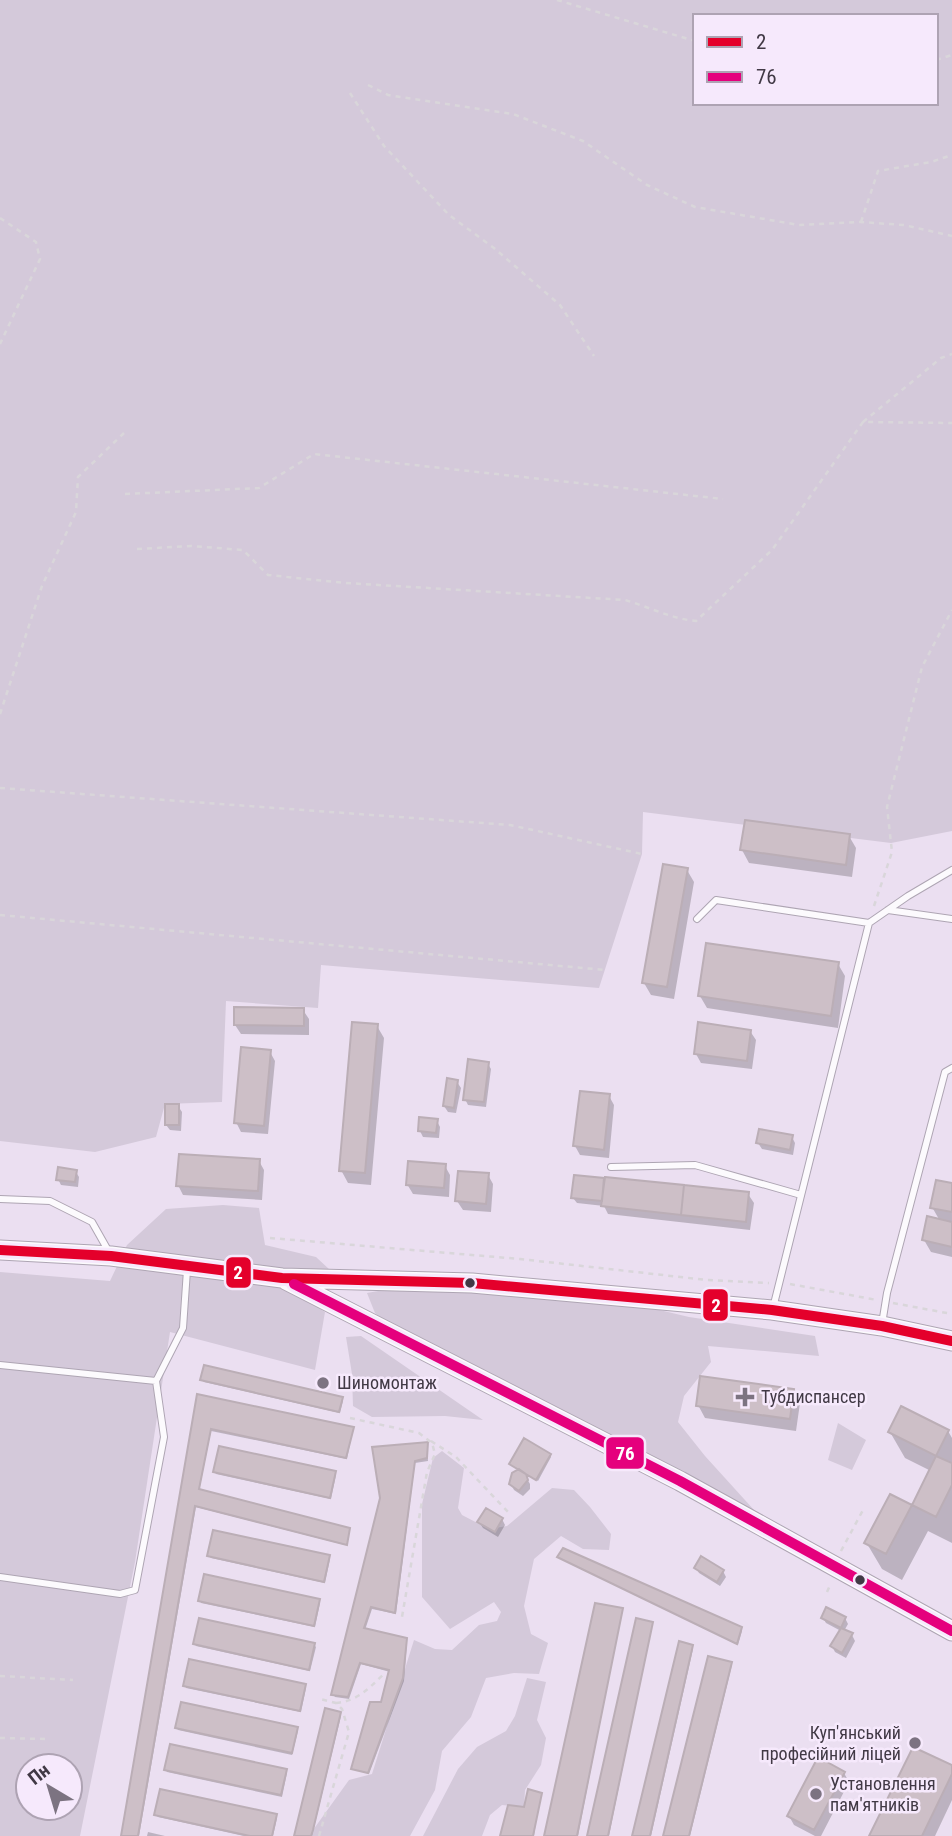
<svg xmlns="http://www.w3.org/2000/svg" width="952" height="1836" font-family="'Roboto Condensed',sans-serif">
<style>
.green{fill:#d4c9da;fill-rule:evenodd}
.shadow{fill:#0003}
.building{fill:#cdbfc7;stroke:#bbaeb6;stroke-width:2}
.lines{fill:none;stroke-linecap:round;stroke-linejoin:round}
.service-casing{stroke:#aea5b3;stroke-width:8}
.primary-casing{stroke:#aea5b3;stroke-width:21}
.path{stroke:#d9d6da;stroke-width:2.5;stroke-dasharray:5 5;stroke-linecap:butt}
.service{stroke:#fcfafd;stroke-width:6}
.primary{stroke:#fcfafd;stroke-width:19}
.bus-1-casing{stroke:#f6e9fc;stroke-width:16}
.bus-2-casing{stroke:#f6e9fc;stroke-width:16}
.bus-1{stroke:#e4002b;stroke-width:10}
.bus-2{stroke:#e5007d;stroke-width:10}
.bus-dot{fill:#413945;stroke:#f6e9fc;stroke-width:2.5}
.poi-dot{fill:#7c7381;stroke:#f6e9fc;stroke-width:2.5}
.labels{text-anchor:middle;stroke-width:5;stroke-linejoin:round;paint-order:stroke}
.poi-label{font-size:18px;fill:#413945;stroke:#f6e9fc;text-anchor:start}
.line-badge{stroke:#f6e9fc;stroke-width:2.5}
.badge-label{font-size:19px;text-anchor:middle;font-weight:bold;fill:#fff}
</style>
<rect width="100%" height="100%" fill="#ebdff1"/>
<path class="green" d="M0 0H952V831L891 843 643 812 642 854 599 988 321 965 318 1008 226 1001 222 1102 165 1104 156 1137 95 1152 0 1141ZM695 16H936V103H695Z
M223 1205 259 1208 265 1245 316 1257 330 1270 292 1291 325 1312 315 1370 170 1332 135 1562 80 1836H0V1272L110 1281 127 1245 166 1209ZM28 1766H70V1808H28Z
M406 1286 613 1299 689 1317 815 1336 819 1356 708 1346 711 1362 684 1396 678 1422 705 1456 764 1521 392 1329 375 1313 367 1293Z
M361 1336 483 1420 445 1416 372 1417 353 1406 352 1374 346 1337Z
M838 1423 866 1440 852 1470 828 1460Z
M442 1451 464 1468 458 1508 462 1515 489 1529 507 1526 552 1488 574 1490 590 1507 611 1534 609 1550 583 1549 561 1536 534 1559 524 1606 531 1634 548 1643 539 1674 514 1673 486 1678 471 1717 442 1751 435 1790 410 1836H311L313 1830 349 1780 372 1774 414 1640 435 1649 452 1650 479 1625 497 1621 501 1612 494 1602 450 1629 422 1597V1504L433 1458Z
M527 1678 546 1682 537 1720 546 1738 541 1765 525 1790 524 1807 502 1805 490 1815 482 1836H423L458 1769 477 1747 506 1731 515 1716Z"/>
<path class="shadow" d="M849 836 856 848 852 877 749 863 742 850Z
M687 870 694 882 674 999 651 995 644 983Z
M838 964 845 976 838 1028 707 1008 700 996Z
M303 1010 309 1019V1035L241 1034 235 1025Z
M377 1026 384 1038 371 1185 348 1183 341 1170Z
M750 1031 756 1040 752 1069 701 1063 696 1054Z
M270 1052 275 1061 268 1134 241 1132 236 1122Z
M488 1064 491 1069 486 1107 468 1105 465 1099Z
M457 1082 461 1088 456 1113 448 1112 444 1106Z
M609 1096 614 1105 609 1158 580 1155 575 1146Z
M178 1106 182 1112 181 1131 170 1130 166 1125Z
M437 1121 440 1127 439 1138 423 1137 420 1131Z
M792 1137 795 1143 793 1155 762 1149 758 1143Z
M259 1161 264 1170 262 1200 183 1195 178 1185Z
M445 1166 450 1175 449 1197 413 1194 407 1184Z
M76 1172 79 1177 78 1187 61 1185 58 1179Z
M488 1175 493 1184 491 1212 463 1210 457 1201Z
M575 1177 748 1194 754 1203 750 1230 608 1214 604 1206 577 1203 573 1198Z
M952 1185V1257L931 1252 924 1240 940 1221 932 1207Z
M202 1380 342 1398 343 1401 340 1413 204 1382Z
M793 1390 800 1403 796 1431 705 1418 698 1405Z
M198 1396 353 1429 347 1459 211 1431 199 1491 348 1530 345 1545 196 1507 139 1836H123Z
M948 1431 952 1438V1543L928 1531 902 1580 882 1569 866 1542 891 1496 913 1507 931 1471 905 1458 890 1432Z
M427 1444 428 1461 415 1463 396 1614 372 1609 365 1630 406 1640 407 1642 404 1681 369 1774 353 1768 382 1704 390 1672 361 1664 349 1699 335 1697 333 1694 382 1498Z
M550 1455 551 1457 538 1481 523 1472 530 1484V1489L523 1496 514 1490 511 1484 519 1470 511 1464Z
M215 1472 335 1473 336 1475 331 1499 216 1474Z
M502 1519 505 1525 498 1537 483 1528 479 1522Z
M209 1556 329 1557 330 1559 325 1583 211 1558Z
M559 1557 741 1629 742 1631 738 1645Z
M696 1568 723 1571 726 1577 720 1586 699 1573Z
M200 1600 319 1601 320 1603 315 1627 201 1603Z
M622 1609 578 1836H546Z
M823 1618H845L848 1624 844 1631 852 1635 855 1641 846 1658 835 1652 832 1646 841 1631 826 1623Z
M652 1623 609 1836H589Z
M195 1644 314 1645 316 1647 310 1671 196 1646Z
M692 1647 693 1649 651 1836H634Z
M731 1663 732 1665 690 1836H664Z
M185 1685 305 1686 306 1688 301 1712 186 1688Z
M340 1714 341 1716 312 1836H296Z
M177 1728H296L298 1731 292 1755 178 1730Z
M952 1767V1800L935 1836H871Z
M166 1770H286L287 1773 282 1797 167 1772Z
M844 1773 849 1782 821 1836H815L794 1825 789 1816Z
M540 1795 534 1836H502Z
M156 1815 276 1816 277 1818 273 1836H244L158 1817Z
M148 1832 165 1836H147Z"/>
<path class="building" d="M745 820 850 834 846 865 740 850Z
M663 864 688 868 667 987 642 983Z
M706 943 839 962 831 1016 698 996Z
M234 1007 304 1008V1026L234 1025Z
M352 1022 378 1024 365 1173 339 1171Z
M698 1022 751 1030 747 1061 694 1054Z
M241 1047 271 1050 264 1126 234 1123Z
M468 1059 489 1062 484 1102 463 1100Z
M447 1078 458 1080 454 1108 443 1106Z
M580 1091 610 1094 604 1150 573 1146Z
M165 1104H179V1125H165Z
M419 1117 438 1119 436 1133 418 1131Z
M759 1129 793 1135 790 1150 756 1143Z
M179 1154 260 1159 258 1191 176 1186Z
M408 1161 446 1164 444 1188 406 1185Z
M58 1167 77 1170 75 1182 56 1180Z
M458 1171 489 1173 486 1204 455 1201Z
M574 1175 604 1178 602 1201 571 1198Z
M605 1177 684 1185 681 1215 601 1206Z
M936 1180 952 1183V1212L930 1208Z
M684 1185 749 1192 746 1222 681 1215Z
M927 1216 952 1222V1247L922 1240Z
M204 1365 343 1397 339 1412 200 1380Z
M700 1376 794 1389 790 1419 696 1406Z
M197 1394 354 1427 346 1458 211 1429 199 1489 350 1528 347 1545 195 1506 138 1836H121Z
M901 1406 949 1430 936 1456 888 1432Z
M524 1438 551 1454 536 1480 509 1464Z
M428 1442 427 1458 415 1461 395 1613 371 1607 364 1628 407 1638 403 1678 368 1773 351 1769 370 1702H381L389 1670 360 1663 348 1697 331 1695 380 1498 372 1447Z
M219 1446 336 1471 330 1498 213 1472Z
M936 1456 952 1463V1485L936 1517 912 1505Z
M519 1469 526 1474 528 1480 519 1491 509 1484 512 1473Z
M890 1494 912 1505 886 1554 864 1543Z
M486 1508 503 1518 495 1532 477 1522Z
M213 1530 330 1555 324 1582 207 1556Z
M563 1548 742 1627 737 1644 557 1557Z
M701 1556 724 1570 717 1582 694 1568Z
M204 1574 320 1599 314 1626 198 1601Z
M595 1603 623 1608 577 1836H544Z
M826 1607 846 1617 841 1628 821 1618Z
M199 1618 315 1643 309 1670 193 1644Z
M636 1618 653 1622 608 1836H587Z
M841 1628 853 1633 842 1653 830 1646Z
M679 1641 693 1645 650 1836H632Z
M708 1656 732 1662 689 1836H663Z
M189 1659 306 1684 300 1711 183 1686Z
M181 1702 298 1727 292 1753 175 1728Z
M325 1708 341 1712 313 1830 311 1836H294Z
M170 1744 287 1769 281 1795 164 1770Z
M913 1747 952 1765V1774L922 1836H869Z
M818 1757 845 1772 814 1830 787 1816Z
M160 1789 277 1814 272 1836H250L154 1815Z
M528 1789 542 1793 533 1836H500L508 1805 524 1807Z"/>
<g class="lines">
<defs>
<path id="service" d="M888 910 952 919
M697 919 716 900 869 923
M611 1167 695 1165 801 1195
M0 1199 50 1201 92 1222 109 1252
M773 1308 869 923 908 896 952 870
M882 1324 887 1293 945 1072 952 1068
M0 1365 156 1381
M0 1577 120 1594 135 1590 164 1437 156 1381 183 1328 187 1270"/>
<path id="primary" d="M0 1250 111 1256 282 1278 472 1283 772 1310 882 1326 952 1341
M286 1280 680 1481 952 1631"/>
</defs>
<use href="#service" class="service-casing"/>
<use href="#primary" class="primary-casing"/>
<path class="path" d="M557 0 695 41
M936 60 952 55
M368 85 388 95 513 114 583 141 647 185 695 207 799 225 860 222 904 225 952 236
M350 93 384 146 449 215 494 248 560 305 594 356
M0 218 36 242 40 259 0 344
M861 222 878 171 931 162 952 155
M863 422 941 358 952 354
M125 494 259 488 314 454 723 499
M137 549 191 546 243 550 268 575 346 583 625 600C649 607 672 619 696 621L772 550 863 422 952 423
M0 714 42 586 76 512 78 477 124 433
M0 788 510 825 642 854
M874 906 892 852 887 807 922 667 952 610
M0 915 605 970
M270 1238 520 1259 707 1280 769 1283
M790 1284 877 1300
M893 1303 952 1314
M350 1418 419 1433 432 1443 435 1454 427 1472 402 1617
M431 1441 456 1457 509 1513
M841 1551 863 1510
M827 1592 831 1583
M0 1676 73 1680
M336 1703C358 1701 369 1688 385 1673
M0 1738 46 1739
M319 1836 349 1732 342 1709 336 1703 320 1699"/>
<use href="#service" class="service"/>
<use href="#primary" class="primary"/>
<defs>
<path id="bus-1" d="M0 1250 111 1256 282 1278 472 1283 772 1310 882 1326 952 1341"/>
<path id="bus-2" d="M294 1284 680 1481 952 1631"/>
</defs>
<use href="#bus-1" class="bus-1-casing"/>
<use href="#bus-2" class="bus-2-casing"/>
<use href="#bus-1" class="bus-1"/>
<use href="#bus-2" class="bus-2"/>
</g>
<g class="bus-dot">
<circle cx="470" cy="1283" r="6"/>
<circle cx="860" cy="1580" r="6"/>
</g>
<g class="poi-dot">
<circle cx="323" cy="1383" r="7"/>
<path d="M741.5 1386.5h7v7h7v7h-7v7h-7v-7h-7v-7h7z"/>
<circle cx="915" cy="1743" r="7"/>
<circle cx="816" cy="1794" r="7"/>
</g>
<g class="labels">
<g class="poi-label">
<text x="337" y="1389">Шиномонтаж</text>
<text x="761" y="1403">Тубдиспансер</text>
<text x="901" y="1739" text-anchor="end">Куп'янський<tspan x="901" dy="21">професійний ліцей</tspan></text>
<text x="830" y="1790">Установлення<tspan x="830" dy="21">пам'ятників</tspan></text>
</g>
</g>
<g class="line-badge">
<rect x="225" y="1256" width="27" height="33" rx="7" fill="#e4002b"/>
<rect x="702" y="1288" width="27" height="34" rx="7" fill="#e4002b"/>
<rect x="605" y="1436" width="40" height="34" rx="7" fill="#e5007d"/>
</g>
<g class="badge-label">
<text x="238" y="1279">2</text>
<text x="716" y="1312">2</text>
<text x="625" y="1460">76</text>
</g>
<rect x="693" y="14" width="245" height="91" fill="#f6e9fc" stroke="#aea3b3" stroke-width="2"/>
<rect x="707" y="37" width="35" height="10" fill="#e4002b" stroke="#aea3b3" stroke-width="2"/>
<text x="756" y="49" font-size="21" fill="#413945">2</text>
<rect x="707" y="72" width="35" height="10" fill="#e5007d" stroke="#aea3b3" stroke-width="2"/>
<text x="756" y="84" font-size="21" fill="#413945">76</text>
<g transform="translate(49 1787) rotate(322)"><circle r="33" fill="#f6e9fc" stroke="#aea3b3" stroke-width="2"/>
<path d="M0-5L12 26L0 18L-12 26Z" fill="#7c7381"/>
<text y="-10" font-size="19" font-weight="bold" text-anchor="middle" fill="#413945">Пн</text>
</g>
</svg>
